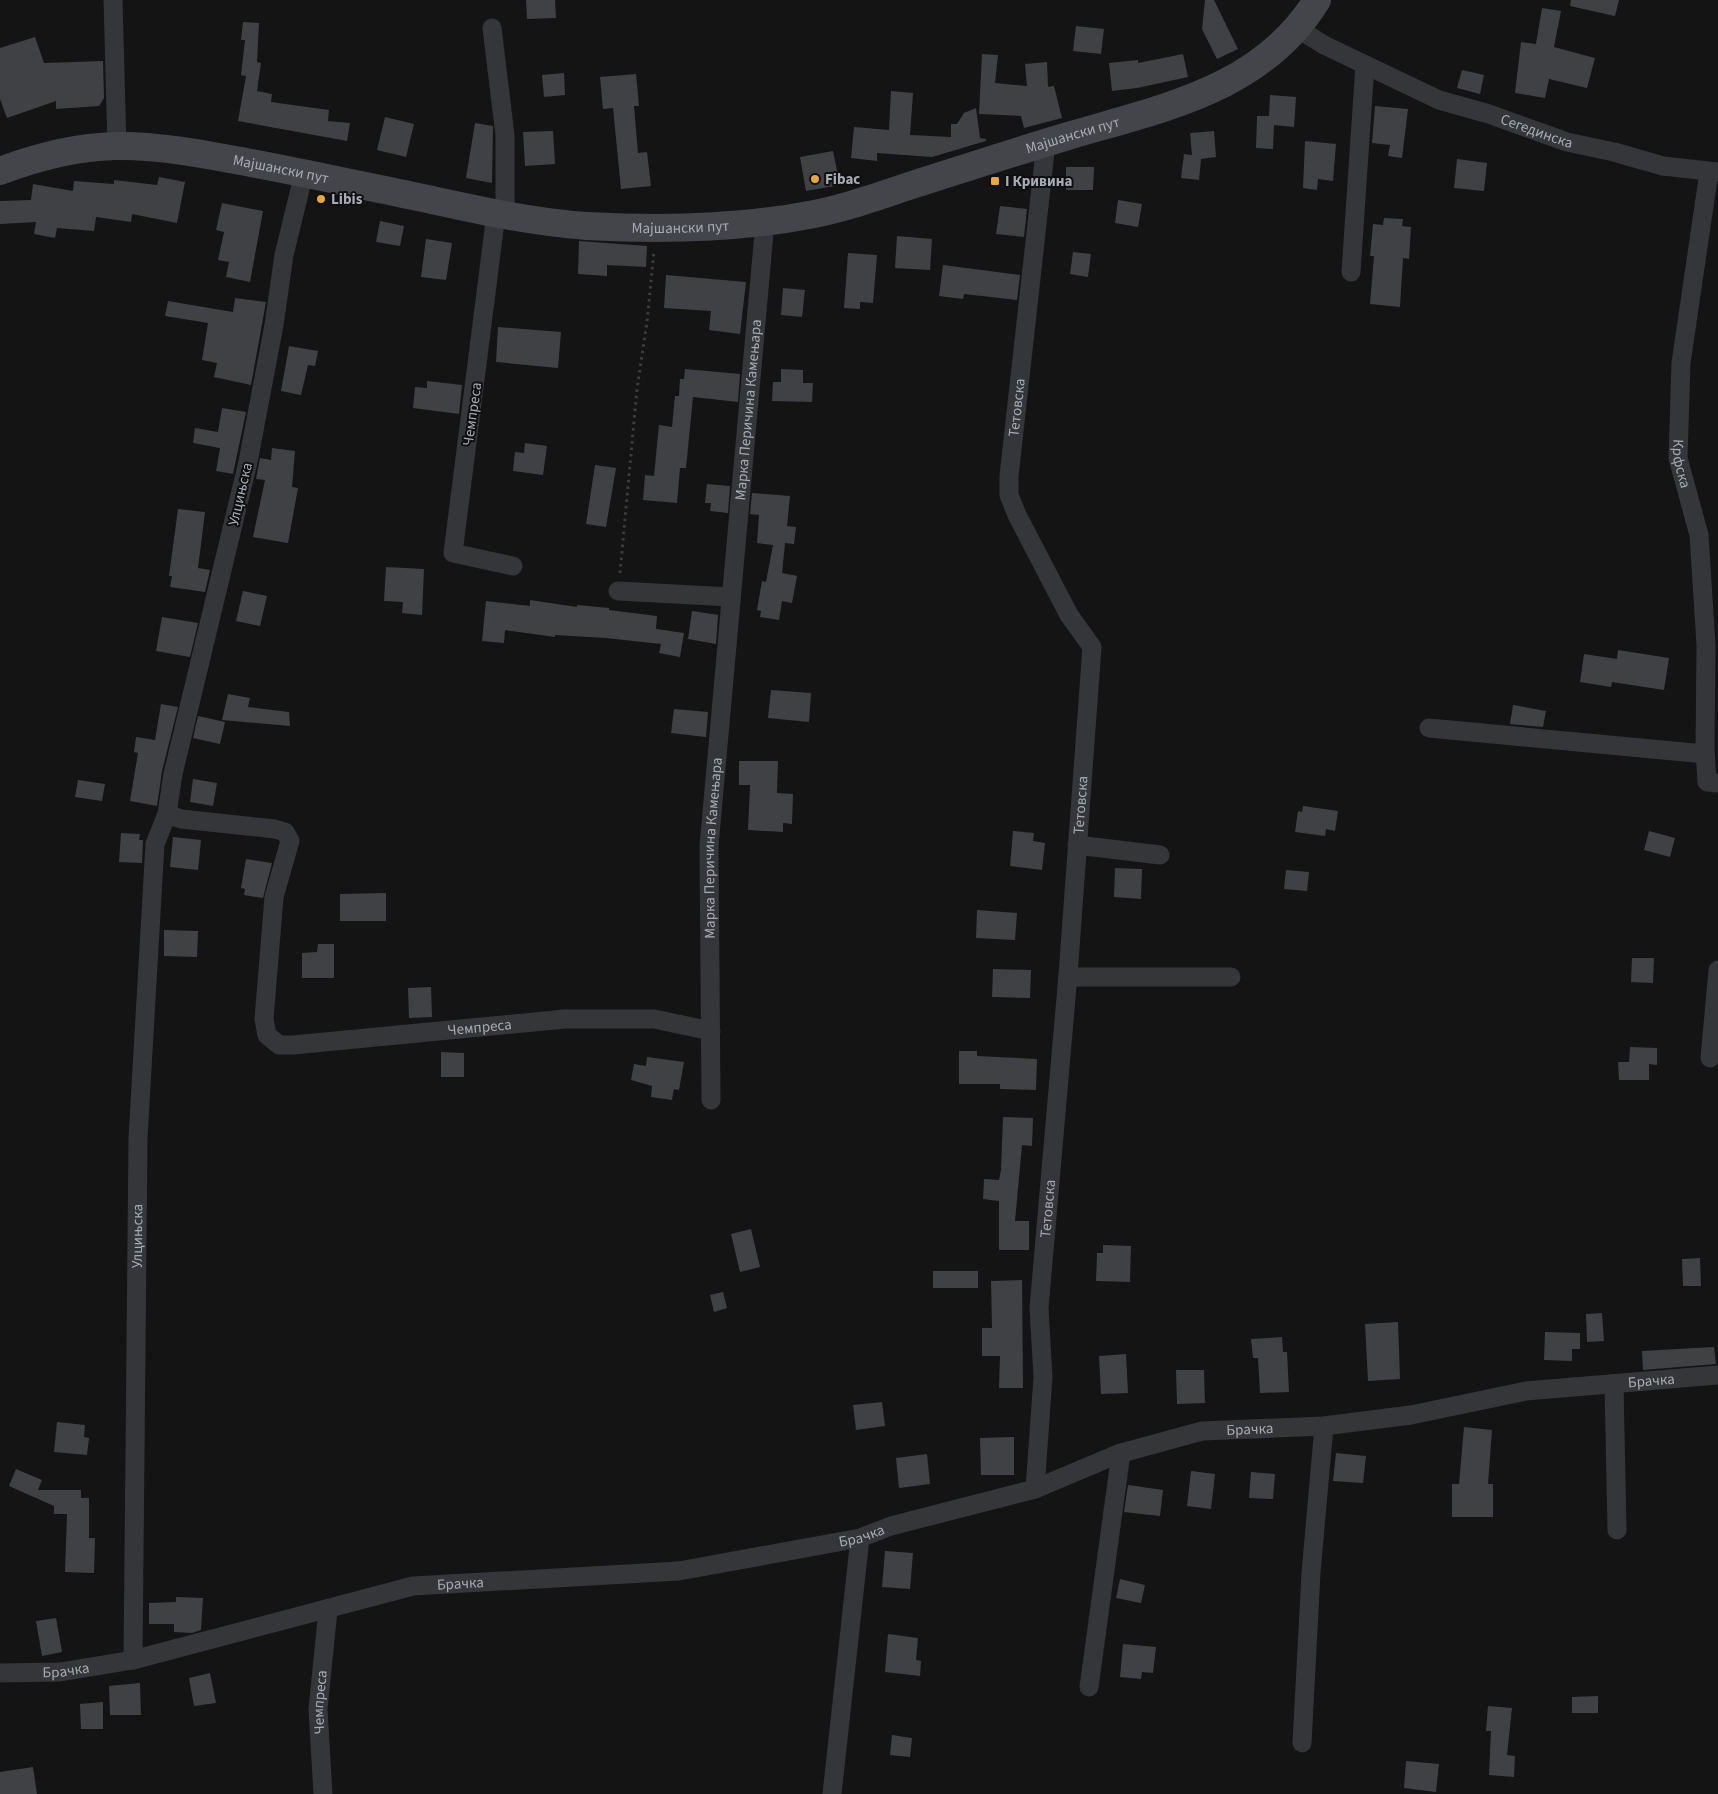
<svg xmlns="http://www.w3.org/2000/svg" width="1718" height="1794" font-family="'Source Sans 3',sans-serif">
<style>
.building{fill:#404145}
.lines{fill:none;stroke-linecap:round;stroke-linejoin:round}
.path{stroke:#3b3d41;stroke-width:3;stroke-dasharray:2.5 4;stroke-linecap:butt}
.street{stroke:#35363a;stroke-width:19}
.secondary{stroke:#43454a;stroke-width:28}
.poi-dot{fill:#eba736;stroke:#0f0f10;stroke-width:2}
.labels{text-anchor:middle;stroke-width:4;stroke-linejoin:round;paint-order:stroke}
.street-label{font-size:15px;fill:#a6abb5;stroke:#0f0f10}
.poi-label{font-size:15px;font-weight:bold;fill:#a6abb5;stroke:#0f0f10;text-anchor:start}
</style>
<rect width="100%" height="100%" fill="#141415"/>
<path class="building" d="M526 0H555L556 18 527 19Z
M1205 0H1214L1238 49 1217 59 1202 29Z
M1571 0H1619L1615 16 1570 6Z
M1542 8 1561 11 1554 47 1595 58 1587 88 1549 79 1545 98 1515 93 1521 42 1536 44Z
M243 22 259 23 257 62 261 63 257 91 272 94 271 102 329 110 328 121 350 123 347 141 238 121 246 76 241 75 245 40H241Z
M1076 26 1104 29 1101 54 1073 51Z
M35 37 44 63 103 61 104 98 99 106 56 109V101L7 118 0 99V48Z
M982 54 998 55 995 83 1027 86 1025 64 1047 62 1048 87 1054 86 1062 118 1024 128 1021 116 979 114Z
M1183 54 1188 77 1137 88 1112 91 1109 63 1138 60V63Z
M1462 70 1484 75 1480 94 1457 88Z
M564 73 565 95 544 97 542 75Z
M636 74 639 106H634L638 153 647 152 651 186 621 189 613 108 603 109 600 77Z
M891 91 913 93 910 135 951 137V124H957L964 113 976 108 980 138 986 139V141L932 157 877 153V161L851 158 854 127 889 130Z
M1270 95 1296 97 1294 127 1274 125 1273 149 1256 148 1257 116H1269Z
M1375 106 1408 109 1402 158 1388 156 1390 145 1372 143Z
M385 117 414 124 406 157 377 150Z
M475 123 493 126 492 183 466 178Z
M553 131 555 164 525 166 523 132Z
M1214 131 1216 157 1201 159 1199 180 1181 178 1184 154 1192 155 1190 133Z
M1305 141 1336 144 1333 181 1318 179 1317 190 1303 188Z
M833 151 840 185 806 191 800 157Z
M1457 159 1487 163 1484 191 1454 188Z
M1066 167H1094L1093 190H1066Z
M159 177 185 182 177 223 132 214 131 222 96 217 94 231 57 228 55 238 34 234 36 222 0 224V201L31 200 33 184 73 191 74 181 114 184V180L157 185Z
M1118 200 1142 204 1138 227 1115 223Z
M222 203 263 211 250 282 226 277 229 262 218 260 224 232 216 230Z
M1000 206 1027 209 1024 237 996 234Z
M1384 218 1403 219 1402 226 1411 227 1409 259 1403 258 1400 307 1370 304 1374 256H1370L1373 224 1383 225Z
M380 221 404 226 400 246 376 242Z
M897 236 932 239 930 270 895 268Z
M426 239 452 243 446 280 421 277Z
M579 241 647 246 646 267 607 265V276L578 274Z
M1073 252 1091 254 1088 277 1070 274Z
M848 253 877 255 873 303 860 302V309L844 308Z
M943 265 1020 275 1017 300 964 294 963 299 939 296Z
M666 275 746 282 740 334 709 330 711 311 664 308Z
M783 288 805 290 802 317 781 315Z
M235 298 266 302 251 385 214 377 217 363 202 360 208 323 165 316 168 301 233 312Z
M498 327 561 332 558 368 496 362Z
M289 346 318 351 315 366 308 365 301 395 281 391Z
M685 369 740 374 738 402 693 397 686 468H680L677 503 643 500 645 475 654 476 659 425 672 427 675 396H679L680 379H684Z
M781 369 803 370V383H813L812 402 772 401 773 382H781Z
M427 381 462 385 459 414 413 408 415 387 427 388Z
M222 408 246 412 233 474 216 471 220 448 193 443 195 428 218 432Z
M525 443 547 446 543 475 513 471 515 452 524 453Z
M272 448 295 451 292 487 298 488 288 543 253 537 265 480 256 479 260 458 271 460Z
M595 465 616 468 606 527 586 524Z
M707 484 730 486 728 513 710 511 711 503H705Z
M752 493 790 496 787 526 796 527 794 544 785 543 782 573 797 576 792 603 782 601 779 620 760 617 761 611 757 610 762 581 766 582 773 545 757 543 759 515 750 514Z
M178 509 205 512 198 568 210 570 205 592 170 587 172 576H169Z
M386 567 424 569 422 615 402 613 403 602 384 601Z
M243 591 267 596 260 626 236 621Z
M530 600 577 607V605L609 608V610L657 616 656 629 684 633 680 657 659 653 661 644 606 638 555 635V637L505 630 504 643 482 641 486 601 530 606Z
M692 611 718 615 716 644 688 639Z
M162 617 198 623 190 657 156 651Z
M1618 650 1669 658 1664 690 1612 682 1611 687 1580 682 1584 654 1617 659Z
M771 690 811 693 809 722 768 718Z
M228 694 250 698 248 707 289 712 290 726 222 720Z
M161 704 178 707 162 771 157 806 130 801 138 753 134 752 136 737 155 740Z
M1513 705 1546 711 1543 727 1510 724Z
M674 709 708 712 706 737 671 733Z
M198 716 225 722 220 744 193 738Z
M739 761H778L777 793 793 794 792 824 783 823V832L748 830 750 785H739Z
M193 779 217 783 213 806 190 802Z
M78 780 105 784 102 801 75 797Z
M1303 806 1338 811 1335 831 1326 829 1325 836 1295 832 1298 811 1302 812Z
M1013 831 1034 833 1033 841 1045 843 1042 870 1010 866Z
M1649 831 1675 838 1670 857 1644 850Z
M121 833 140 834 139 840H143L142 863 119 862Z
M173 837 201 840 198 870 170 867Z
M246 859 272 863 263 898 244 895 245 889 241 888Z
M1115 868 1142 869 1141 899 1114 897Z
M1286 870 1309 872 1307 891 1284 889Z
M386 893V921H340V894Z
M977 910 1017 913 1015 940 976 938Z
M164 930 198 931 197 957 164 956Z
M318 944H334V978H302V953L317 952Z
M1632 958H1654L1653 983 1631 982Z
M993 969 1031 970 1030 998 992 997Z
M431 987 432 1017 409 1018 408 988Z
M1630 1047 1657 1048V1065L1649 1064V1080H1619L1618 1062H1629Z
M959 1051H977V1056L1037 1059 1036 1090 1000 1089V1084H959Z
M441 1052 464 1053V1077H441Z
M647 1057 684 1062 679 1090 674 1089 672 1100 651 1097 652 1086 631 1080 634 1064 646 1066Z
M1003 1117 1033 1118 1032 1146 1022 1145 1015 1221H1029V1250H999V1201L983 1199 984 1179 999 1180 1001 1170Z
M751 1229 760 1267 740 1272 731 1234Z
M1103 1245 1131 1246 1130 1282 1096 1281 1097 1253H1103Z
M1700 1258 1701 1286H1683L1682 1259Z
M933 1271H978V1288H933Z
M1022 1280 1023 1388H999L1000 1356H982V1328H992L991 1281Z
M723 1292 727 1308 714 1312 710 1295Z
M1602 1313 1604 1341 1587 1342 1586 1314Z
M1398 1322 1400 1379 1368 1381 1365 1324Z
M1545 1332 1580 1333V1349H1572V1361L1544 1360Z
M1282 1337 1283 1352H1287L1289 1392 1260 1393 1258 1358H1253L1251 1339Z
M1714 1347 1716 1364 1643 1370 1642 1351Z
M1126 1354 1128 1393 1101 1394 1099 1356Z
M1176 1370H1204L1205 1403 1177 1404Z
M882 1402 885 1426 856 1430 853 1405Z
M57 1422 85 1425 84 1437 89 1438 87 1455 54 1452Z
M1464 1427 1492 1430 1488 1484H1493V1517H1452V1484H1459Z
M1014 1437V1475H981L980 1438Z
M1336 1453 1366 1456 1363 1483 1333 1481Z
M927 1454 930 1484 899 1488 896 1458Z
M16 1469 42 1480 38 1490H81V1498H89V1538H95L94 1573 65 1572 67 1514H54V1506L9 1486Z
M1191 1471 1215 1474 1211 1509 1187 1506Z
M1251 1472 1275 1474 1273 1499 1249 1498Z
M1128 1485 1163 1490 1160 1516 1124 1512Z
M885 1551 913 1553 910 1589 882 1587Z
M1120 1579 1145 1585 1141 1603 1116 1598Z
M176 1597 203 1598 201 1630 192 1633 174 1632V1624H149V1603L176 1602Z
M56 1618 62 1652 42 1656 36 1621Z
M888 1634 918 1638 916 1660 921 1661 920 1676 885 1672Z
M1123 1644 1156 1647 1153 1673 1142 1672 1141 1679 1120 1677Z
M210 1673 216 1703 194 1706 189 1678Z
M140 1683 141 1715H110L109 1686Z
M1598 1696V1713H1572V1697Z
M103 1702V1729H81L80 1704Z
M1488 1706 1512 1708 1507 1755 1515 1756 1514 1777 1489 1775 1491 1731H1486Z
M892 1735 912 1738 910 1757 890 1755Z
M1406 1761 1439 1764 1436 1792 1404 1788Z
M33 1767 37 1794H0V1772Z"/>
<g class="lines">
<path class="path" d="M620 573 637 389 647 322 654 251"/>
<g class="street">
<path d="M113 0 117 146"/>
<path d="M492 28 505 135V215"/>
<path id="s1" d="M1297 28 1324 45 1439 100 1489 114 1567 142 1614 152 1663 166 1718 172"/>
<path id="s2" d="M1709 172 1681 363 1678 458 1699 535 1706 645 1705 750 1707 782 1718 783"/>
<path id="s3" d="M304 173 284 255 274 325 248 462 173 774 167 814 181 819 275 829 285 832 290 841 274 897 264 1019 267 1035 279 1045H293L565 1019H654L711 1031"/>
<path d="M496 214 453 553 513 566"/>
<path d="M1351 272 1365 65"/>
<path d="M618 591 731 597"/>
<path d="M1429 728 1705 754"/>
<path d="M1077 845 1160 855"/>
<path d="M1068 977H1231"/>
<path d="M1710 1058 1718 970"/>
<path id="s4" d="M711 1100 709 846 765 222"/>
<path d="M1614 1384 1617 1530"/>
<path id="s5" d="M1035 1489 1043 1377 1039 1308 1068 975 1092 647 1069 615 1017 515 1009 495V476L1046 143"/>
<path id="s6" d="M133 1660 138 1138 155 844 167 814"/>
<path id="s7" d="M0 1673 60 1672 133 1660 413 1586 679 1571 860 1538 891 1526 1035 1489 1118 1454 1202 1431 1324 1426 1411 1415 1526 1391 1718 1375"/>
<path d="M1089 1687 1121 1453"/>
<path d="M1302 1743 1311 1573 1324 1426"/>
<path id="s8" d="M323 1794 318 1709 328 1610"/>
<path d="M832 1794 860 1538"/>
</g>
<path class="secondary" id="s9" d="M0 171C37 157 75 147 115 146 158 145 203 154 246 162 305 173 364 186 423 198 477 210 532 222 587 226 661 230 736 229 809 215 843 209 876 197 909 186 962 169 1015 152 1068 136 1162 108 1262 90 1317 0"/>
</g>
<g class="poi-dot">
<circle cx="815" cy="179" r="5"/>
<rect x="990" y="176" width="10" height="10" rx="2.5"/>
<circle cx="321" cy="199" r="5"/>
</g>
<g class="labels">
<g class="street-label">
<text dy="5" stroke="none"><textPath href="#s1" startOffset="262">Сегединска</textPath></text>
<text dy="5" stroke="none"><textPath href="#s9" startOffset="1096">Мајшански пут</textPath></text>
<text dy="5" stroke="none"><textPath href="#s9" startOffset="286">Мајшански пут</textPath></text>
<text dy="5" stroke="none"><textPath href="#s9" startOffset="691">Мајшански пут</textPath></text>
<text dy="5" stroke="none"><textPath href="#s5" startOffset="1106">Тетовска</textPath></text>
<text dy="5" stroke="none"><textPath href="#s4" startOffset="692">Марка Перичина Камењара</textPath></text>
<text transform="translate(472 414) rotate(-82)" y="5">Чемпреса</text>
<text dy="5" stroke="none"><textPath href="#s2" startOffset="294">Крфска</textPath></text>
<text transform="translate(240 494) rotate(-77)" y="5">Улцињска</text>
<text dy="5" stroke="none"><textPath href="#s5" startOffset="686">Тетовска</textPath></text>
<text dy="5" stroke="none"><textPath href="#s4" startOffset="252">Марка Перичина Камењара</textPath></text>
<text dy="5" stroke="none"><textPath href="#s3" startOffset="1200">Чемпреса</textPath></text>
<text dy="5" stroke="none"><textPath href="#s5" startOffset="281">Тетовска</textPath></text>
<text dy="5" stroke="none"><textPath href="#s6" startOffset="424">Улцињска</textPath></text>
<text dy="5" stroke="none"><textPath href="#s7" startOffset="1686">Брачка</textPath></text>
<text dy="5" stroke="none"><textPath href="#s7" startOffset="1281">Брачка</textPath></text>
<text dy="5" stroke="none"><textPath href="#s7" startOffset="876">Брачка</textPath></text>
<text dy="5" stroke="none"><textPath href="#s7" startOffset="471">Брачка</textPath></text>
<text dy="5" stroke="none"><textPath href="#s7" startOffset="66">Брачка</textPath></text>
<text dy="5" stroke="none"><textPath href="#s8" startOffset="92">Чемпреса</textPath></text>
</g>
<g class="poi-label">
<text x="825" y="184">Fibac</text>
<text x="1005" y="186">I Кривина</text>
<text x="331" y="204">Libis</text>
</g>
</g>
</svg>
